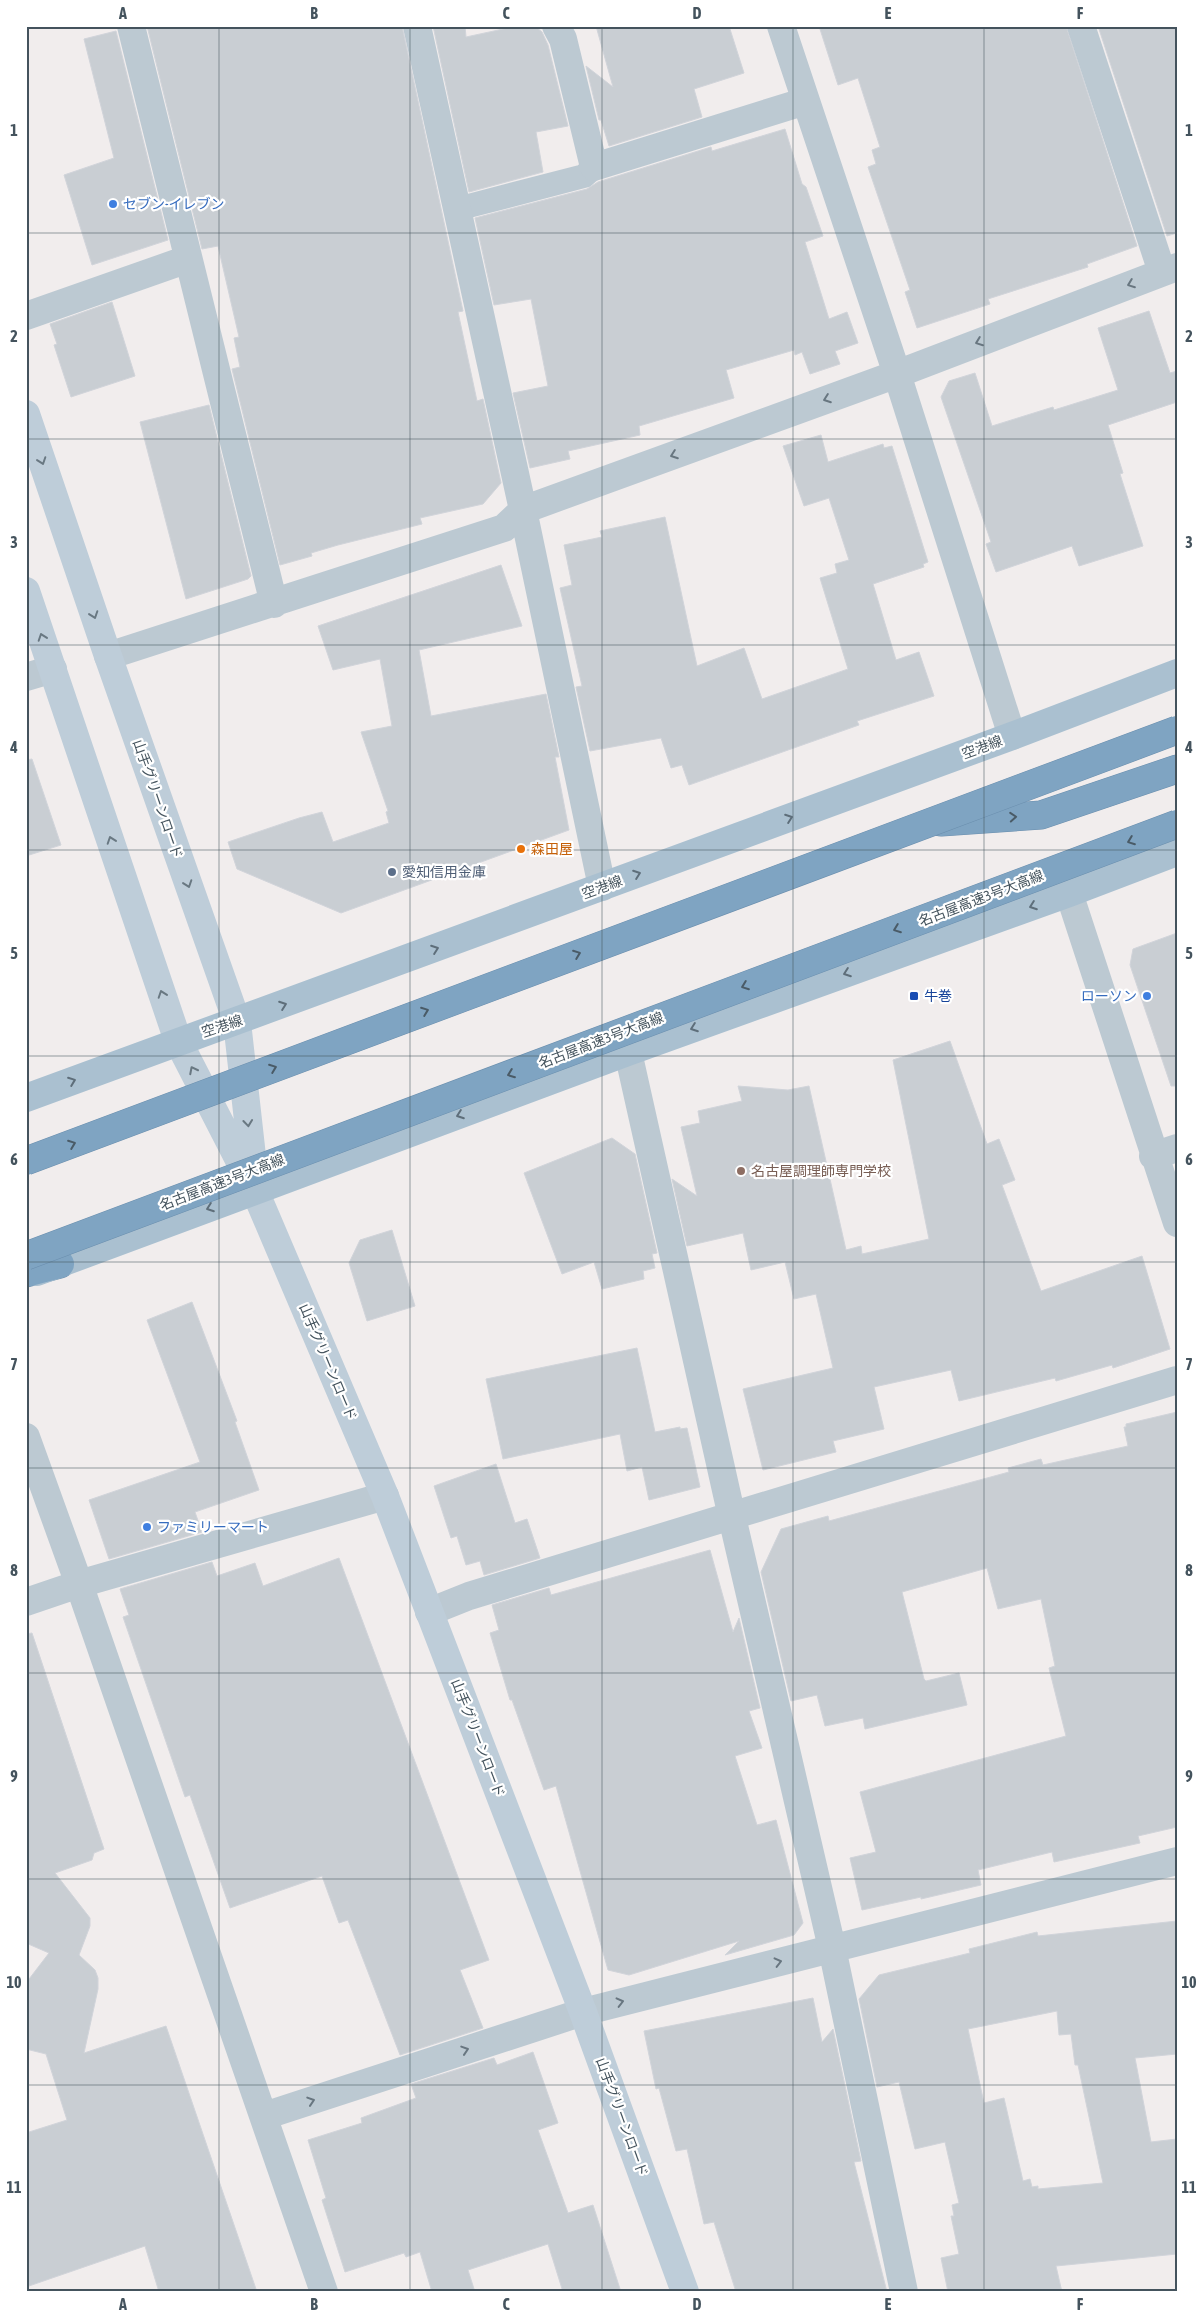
<svg xmlns="http://www.w3.org/2000/svg" width="1203" height="2318" font-family="'Asap Condensed','Noto Sans JP',sans-serif">
<style>
.building{fill:#c9ced3;stroke:#d1d4da;fill-rule:evenodd}
.lines{fill:none;stroke-linecap:round;stroke-linejoin:round}
.highway-casing{stroke:#6b8fae;stroke-width:29}
.lane{stroke:#bcc9d2;stroke-width:24}
.street{stroke:#bcc9d2;stroke-width:28}
.secondary{stroke:#becdd9;stroke-width:28}
.primary{stroke:#aac0d0;stroke-width:28}
.highway{stroke:#7fa4c2;stroke-width:28}
.highway-bridge-casing{stroke:#6b8fae;stroke-width:29;stroke-linecap:butt}
.highway-bridge{stroke:#7fa4c2;stroke-width:28}
.oneway{stroke:#687680}
.oneway2{stroke:#697882}
.oneway3{stroke:#4a5b67}
.oneway4{stroke:#5e6e7a}
.grid{fill:none;stroke:#44535d;stroke-width:1;stroke-opacity:0.55}
.shop-dot{fill:#3f7fe0;stroke:#fff;stroke-width:2}
.food-dot{fill:#e8710a;stroke:#fff;stroke-width:2}
.service-dot{fill:#5c6f8a;stroke:#fff;stroke-width:2}
.transit-dot{fill:#1a4fb4;stroke:#fff;stroke-width:2}
.education-dot{fill:#8d6e63;stroke:#fff;stroke-width:2}
.labels{text-anchor:middle;stroke-width:4.5;stroke-linejoin:round;paint-order:stroke}
.shop-label{font-size:14px;fill:#366cbe;stroke:#fff;text-anchor:start}
.street-label{font-size:14px;fill:#44535d;stroke:#fff}
.food-label{font-size:14px;fill:#c56008;stroke:#fff;text-anchor:start}
.service-label{font-size:14px;fill:#4e5e75;stroke:#fff;text-anchor:start}
.transit-label{font-size:14px;fill:#164399;stroke:#fff;text-anchor:start}
.education-label{font-size:14px;fill:#785e54;stroke:#fff;text-anchor:start}
.neatline{fill:none;stroke:#44535d;stroke-width:2}
.grid-label{font-size:16px;text-anchor:middle;font-weight:bold;fill:#44535d}
</style>
<rect width="100%" height="100%" fill="#f1eded"/>
<path class="building" d="M147 26H402L463 311 458 312 477 401 483 399 501 483 483 504 420 518 422 524 338 545 311 553 312 556 280 565 232 369 240 367 234 338 239 337 218 246 202 249Z
M433 26H465L466 37 517 26H535L542 32 548 45 568 126 536 132 543 172 469 192Z
M596 26H729L744 73 694 89 702 117 609 146 601 120H599L586 66 613 87Z
M819 26H1066L1137 246 1087 264 1088 267 988 299 990 304 917 328 905 292 910 290 868 167 876 164 872 150 880 147 858 78 838 85Z
M1098 26H1177V233L1167 236Z
M116 31 168 240 92 265 64 175 114 158 84 39Z
M785 129 802 184 806 187 823 236 805 242 829 319 847 312 858 343 835 351 840 364 810 374 802 352 795 355 794 350 726 370 734 398 639 426 640 435 568 451 570 459 530 468 513 393 548 386 531 299 494 305 475 218 587 189 598 182 711 147 712 151Z
M112 302 135 376 71 397 54 345 57 344 50 324Z
M1149 311 1170 373 1177 371V402L1108 425 1123 473 1120 474 1143 546 1079 566 1072 546 996 572 986 544 991 542 941 397 949 381 975 373 992 426 1053 407 1054 410 1118 390 1098 328Z
M209 405 251 576 248 579 186 599 140 422Z
M821 435 828 462 883 444 884 448 892 446 928 562 923 564 924 567 873 584 896 660 919 652 934 696 857 721 859 725 689 785 682 765 671 768 661 738 590 751 576 687 582 686 560 588 572 585 564 545 602 537 600 531 665 517 697 666 744 648 762 699 848 669 820 578 837 573 835 564 849 560 829 498 804 506 783 446Z
M501 565 522 626 419 650 431 716 546 694 559 757H555L569 830 341 913 237 869 228 842 299 818 322 812 333 842 389 823 386 812 388 811 361 732 392 726 380 659 333 670 318 626Z
M32 759 61 845 26 856V760Z
M1177 933V1086H1171L1130 965 1133 949Z
M950 1041 987 1144 999 1139 1015 1180 1002 1185 1041 1291 1142 1256 1170 1349 1113 1368 1112 1365 1056 1381 1055 1378 959 1401 951 1370 874 1387 884 1429 833 1441 836 1452 763 1470 743 1389 833 1368 816 1294 794 1299 785 1262 751 1270 743 1233 687 1246 672 1179 697 1196 681 1127 700 1123 698 1111 742 1101 738 1086 788 1090 809 1086 846 1250 861 1246 862 1254 929 1239 893 1060Z
M612 1138 635 1154 657 1253 652 1254 655 1268 643 1271 644 1279 602 1289 594 1262 562 1274 524 1173Z
M392 1230 415 1306 367 1321 349 1263 360 1240Z
M192 1302 237 1421 235 1422 259 1490 195 1512 202 1532 109 1559 89 1500 200 1462 147 1320Z
M637 1348 655 1432 680 1427V1429L687 1428 700 1487 649 1500 642 1467 627 1471 620 1434 503 1459 486 1379Z
M1177 1412V1827L1138 1836 1140 1843 1054 1862 1052 1852 978 1870 981 1885 921 1899V1897L862 1910 850 1858 876 1852 860 1792 1066 1736 1049 1668 1055 1666 1041 1599 998 1609 987 1568 902 1592 924 1679 926 1681 959 1673 967 1705 865 1729 863 1718 825 1726 817 1695 791 1701 761 1572 781 1529 828 1516 829 1521 1009 1472 1008 1468 1041 1459 1043 1465 1128 1446 1124 1427H1126V1424Z
M496 1464 515 1523 527 1519 540 1558 484 1575 480 1561 466 1565 457 1536 451 1538 434 1486Z
M710 1550 733 1632 739 1618 760 1708 749 1711 762 1748 735 1756 757 1825 776 1820 803 1923 794 1935 725 1955 739 1941 629 1975 608 1970 556 1786 544 1790 512 1700H510L490 1633 499 1630 492 1605 549 1588 551 1595Z
M339 1558 489 1960 460 1970 483 2028 400 2055 348 1920 339 1923 322 1876 230 1908 190 1795 185 1797 123 1617 129 1615 120 1589 212 1562 217 1576 255 1563 263 1586Z
M32 1633 104 1849 94 1853 92 1860 55 1873 90 1918V1926L79 1955 95 1970 98 1978V1989L84 2053 166 2026 257 2292H159L145 2246 26 2287V2133L67 2120 46 2054 26 2049V1983L49 1953 26 1943V1634Z
M1177 1921V2054L1135 2058 1151 2142 1177 2139V2254L1056 2266 1062 2292H948L941 2258 959 2254 951 2216H954L952 2205 959 2203 945 2142 915 2149 899 2082 877 2087 859 1999 879 1975 970 1953 969 1949 1037 1932 1038 1936ZM1057 2011 1059 2035 1071 2034 1075 2065H1078L1103 2183 1038 2189V2186L1032 2187 1030 2179 1023 2181 1004 2098 984 2103 968 2029Z
M813 1998 822 2042 833 2029 861 2161 854 2162 887 2292H736L714 2222 704 2224 687 2149 676 2151 659 2088 656 2089 644 2031Z
M533 2052 558 2123 538 2130 568 2213 593 2205 621 2292H563L548 2244 468 2270 475 2292H432L420 2252 406 2257 404 2253 345 2272 322 2200 326 2198 308 2140 362 2123 361 2118 416 2098 411 2084 494 2058 497 2065Z"/>
<g class="lines">
<defs>
<path id="highway" d="M941 822 1041 815 1177 769
M26 1273 60 1264"/>
</defs>
<use href="#highway" class="highway-casing"/>
<path class="lane" d="M457 209 584 176 594 167"/>
<path class="street" d="M131 26 274 604
M417 26 523 510 602 887
M556 26 563 39 594 167 806 101
M781 26 897 374 1012 736
M1081 26 1162 272
M26 316 188 259
M108 656 504 528 523 510 897 374 1177 267
M26 677 53 669
M1069 893 1177 1223
M628 1052 732 1517 832 1948 904 2292
M1153 1156 1177 1148
M26 1437 79 1584 324 2292
M26 1602 79 1584 385 1496
M429 1612 469 1596 1177 1380
M264 2116 583 2012 1177 1861"/>
<path class="secondary" d="M26 414 108 656 237 1022 254 1174
M26 591 178 1041 255 1191 385 1496 583 2012 685 2292"/>
<path class="primary" d="M26 1098 1012 736 1177 673
M37 1272 628 1052 1069 893 1177 852"/>
<use href="#highway" class="highway"/>
<defs>
<path id="highway-bridge" d="M26 1161 1177 730
M26 1256 1177 824"/>
</defs>
<use href="#highway-bridge" class="highway-bridge-casing"/>
<use href="#highway-bridge" class="highway-bridge"/>
</g>
<defs><path id="oneway-chevron" d="M-2-3.5L2.5 0L-2 3.5" fill="none" stroke-width="1.6" stroke-linecap="round" stroke-linejoin="round" transform="scale(1.25)"/></defs>
<g class="oneway">
<use href="#oneway-chevron" transform="translate(1131 284) rotate(159)"/>
<use href="#oneway-chevron" transform="translate(979 342) rotate(159)"/>
<use href="#oneway-chevron" transform="translate(827 399) rotate(160)"/>
<use href="#oneway-chevron" transform="translate(674 455) rotate(160)"/>
<use href="#oneway-chevron" transform="translate(778 1962) rotate(-14)"/>
<use href="#oneway-chevron" transform="translate(620 2002) rotate(-14)"/>
<use href="#oneway-chevron" transform="translate(465 2050) rotate(-18)"/>
<use href="#oneway-chevron" transform="translate(311 2101) rotate(-18)"/>
</g>
<g class="oneway2">
<use href="#oneway-chevron" transform="translate(42 461) rotate(71)"/>
<use href="#oneway-chevron" transform="translate(94 615) rotate(71)"/>
<use href="#oneway-chevron" transform="translate(42 637) rotate(-109)"/>
<use href="#oneway-chevron" transform="translate(111 840) rotate(-109)"/>
<use href="#oneway-chevron" transform="translate(188 884) rotate(71)"/>
<use href="#oneway-chevron" transform="translate(162 994) rotate(-109)"/>
<use href="#oneway-chevron" transform="translate(193 1070) rotate(-117)"/>
<use href="#oneway-chevron" transform="translate(248 1123) rotate(84)"/>
</g>
<g class="oneway3">
<use href="#oneway-chevron" transform="translate(1013 817) rotate(-4)"/>
<use href="#oneway-chevron" transform="translate(1131 841) rotate(159)"/>
<use href="#oneway-chevron" transform="translate(897 929) rotate(159)"/>
<use href="#oneway-chevron" transform="translate(577 954) rotate(-21)"/>
<use href="#oneway-chevron" transform="translate(745 986) rotate(159)"/>
<use href="#oneway-chevron" transform="translate(425 1011) rotate(-21)"/>
<use href="#oneway-chevron" transform="translate(273 1068) rotate(-21)"/>
<use href="#oneway-chevron" transform="translate(511 1074) rotate(159)"/>
<use href="#oneway-chevron" transform="translate(72 1144) rotate(-21)"/>
</g>
<g class="oneway4">
<use href="#oneway-chevron" transform="translate(789 818) rotate(-20)"/>
<use href="#oneway-chevron" transform="translate(637 874) rotate(-20)"/>
<use href="#oneway-chevron" transform="translate(1033 906) rotate(160)"/>
<use href="#oneway-chevron" transform="translate(435 949) rotate(-20)"/>
<use href="#oneway-chevron" transform="translate(847 973) rotate(160)"/>
<use href="#oneway-chevron" transform="translate(283 1005) rotate(-20)"/>
<use href="#oneway-chevron" transform="translate(694 1028) rotate(160)"/>
<use href="#oneway-chevron" transform="translate(72 1081) rotate(-21)"/>
<use href="#oneway-chevron" transform="translate(460 1115) rotate(160)"/>
<use href="#oneway-chevron" transform="translate(210 1208) rotate(160)"/>
</g>
<path class="grid" d="M219 26V2292M410 26V2292M602 26V2292M793 26V2292M984 26V2292M26 233H1177M26 439H1177M26 645H1177M26 850H1177M26 1056H1177M26 1262H1177M26 1468H1177M26 1673H1177M26 1879H1177M26 2085H1177"/>
<g class="shop-dot">
<circle cx="113" cy="204" r="5"/>
<circle cx="1147" cy="996" r="5"/>
<circle cx="147" cy="1527" r="5"/>
</g>
<circle class="food-dot" cx="521" cy="849" r="5"/>
<circle class="service-dot" cx="392" cy="872" r="5"/>
<rect class="transit-dot" x="909" y="991" width="10" height="10" rx="2.5"/>
<circle class="education-dot" cx="741" cy="1171" r="5"/>
<g class="labels">
<g class="shop-label">
<text x="123" y="209">セブン-イレブン</text>
<text x="1137" y="1001" text-anchor="end">ローソン</text>
<text x="157" y="1532">ファミリーマート</text>
</g>
<g class="street-label">
<text transform="translate(982 747) rotate(-20)" y="5">空港線</text>
<text transform="translate(158 799) rotate(71)" y="5">山手グリーンロード</text>
<text transform="translate(602 887) rotate(-20)" y="5">空港線</text>
<text transform="translate(981 898) rotate(-21)" y="5">名古屋高速3号大高線</text>
<text transform="translate(222 1026) rotate(-18)" y="5">空港線</text>
<text transform="translate(601 1040) rotate(-21)" y="5">名古屋高速3号大高線</text>
<text transform="translate(222 1182) rotate(-21)" y="5">名古屋高速3号大高線</text>
<text transform="translate(328 1362) rotate(67)" y="5">山手グリーンロード</text>
<text transform="translate(478 1738) rotate(69)" y="5">山手グリーンロード</text>
<text transform="translate(622 2117) rotate(70)" y="5">山手グリーンロード</text>
</g>
<g class="food-label">
<text x="531" y="854">森田屋</text>
</g>
<g class="service-label">
<text x="402" y="877">愛知信用金庫</text>
</g>
<g class="transit-label">
<text x="924" y="1001">牛巻</text>
</g>
<g class="education-label">
<text x="751" y="1176">名古屋調理師専門学校</text>
</g>
</g>
<rect width="1203" height="2318" fill="none" stroke="#ffffff" stroke-width="55"/>
<rect x="28" y="28" width="1148" height="2262" class="neatline"/>
<g class="grid-label">
<text x="123" y="19">A</text>
<text x="314" y="19">B</text>
<text x="506" y="19">C</text>
<text x="697" y="19">D</text>
<text x="888" y="19">E</text>
<text x="1080" y="19">F</text>
<text x="14" y="136">1</text>
<text x="1189" y="136">1</text>
<text x="14" y="342">2</text>
<text x="1189" y="342">2</text>
<text x="14" y="548">3</text>
<text x="1189" y="548">3</text>
<text x="14" y="753">4</text>
<text x="1189" y="753">4</text>
<text x="14" y="959">5</text>
<text x="1189" y="959">5</text>
<text x="14" y="1165">6</text>
<text x="1189" y="1165">6</text>
<text x="14" y="1370">7</text>
<text x="1189" y="1370">7</text>
<text x="14" y="1576">8</text>
<text x="1189" y="1576">8</text>
<text x="14" y="1782">9</text>
<text x="1189" y="1782">9</text>
<text x="14" y="1988">10</text>
<text x="1189" y="1988">10</text>
<text x="14" y="2193">11</text>
<text x="1189" y="2193">11</text>
<text x="123" y="2310">A</text>
<text x="314" y="2310">B</text>
<text x="506" y="2310">C</text>
<text x="697" y="2310">D</text>
<text x="888" y="2310">E</text>
<text x="1080" y="2310">F</text>
</g>
</svg>
